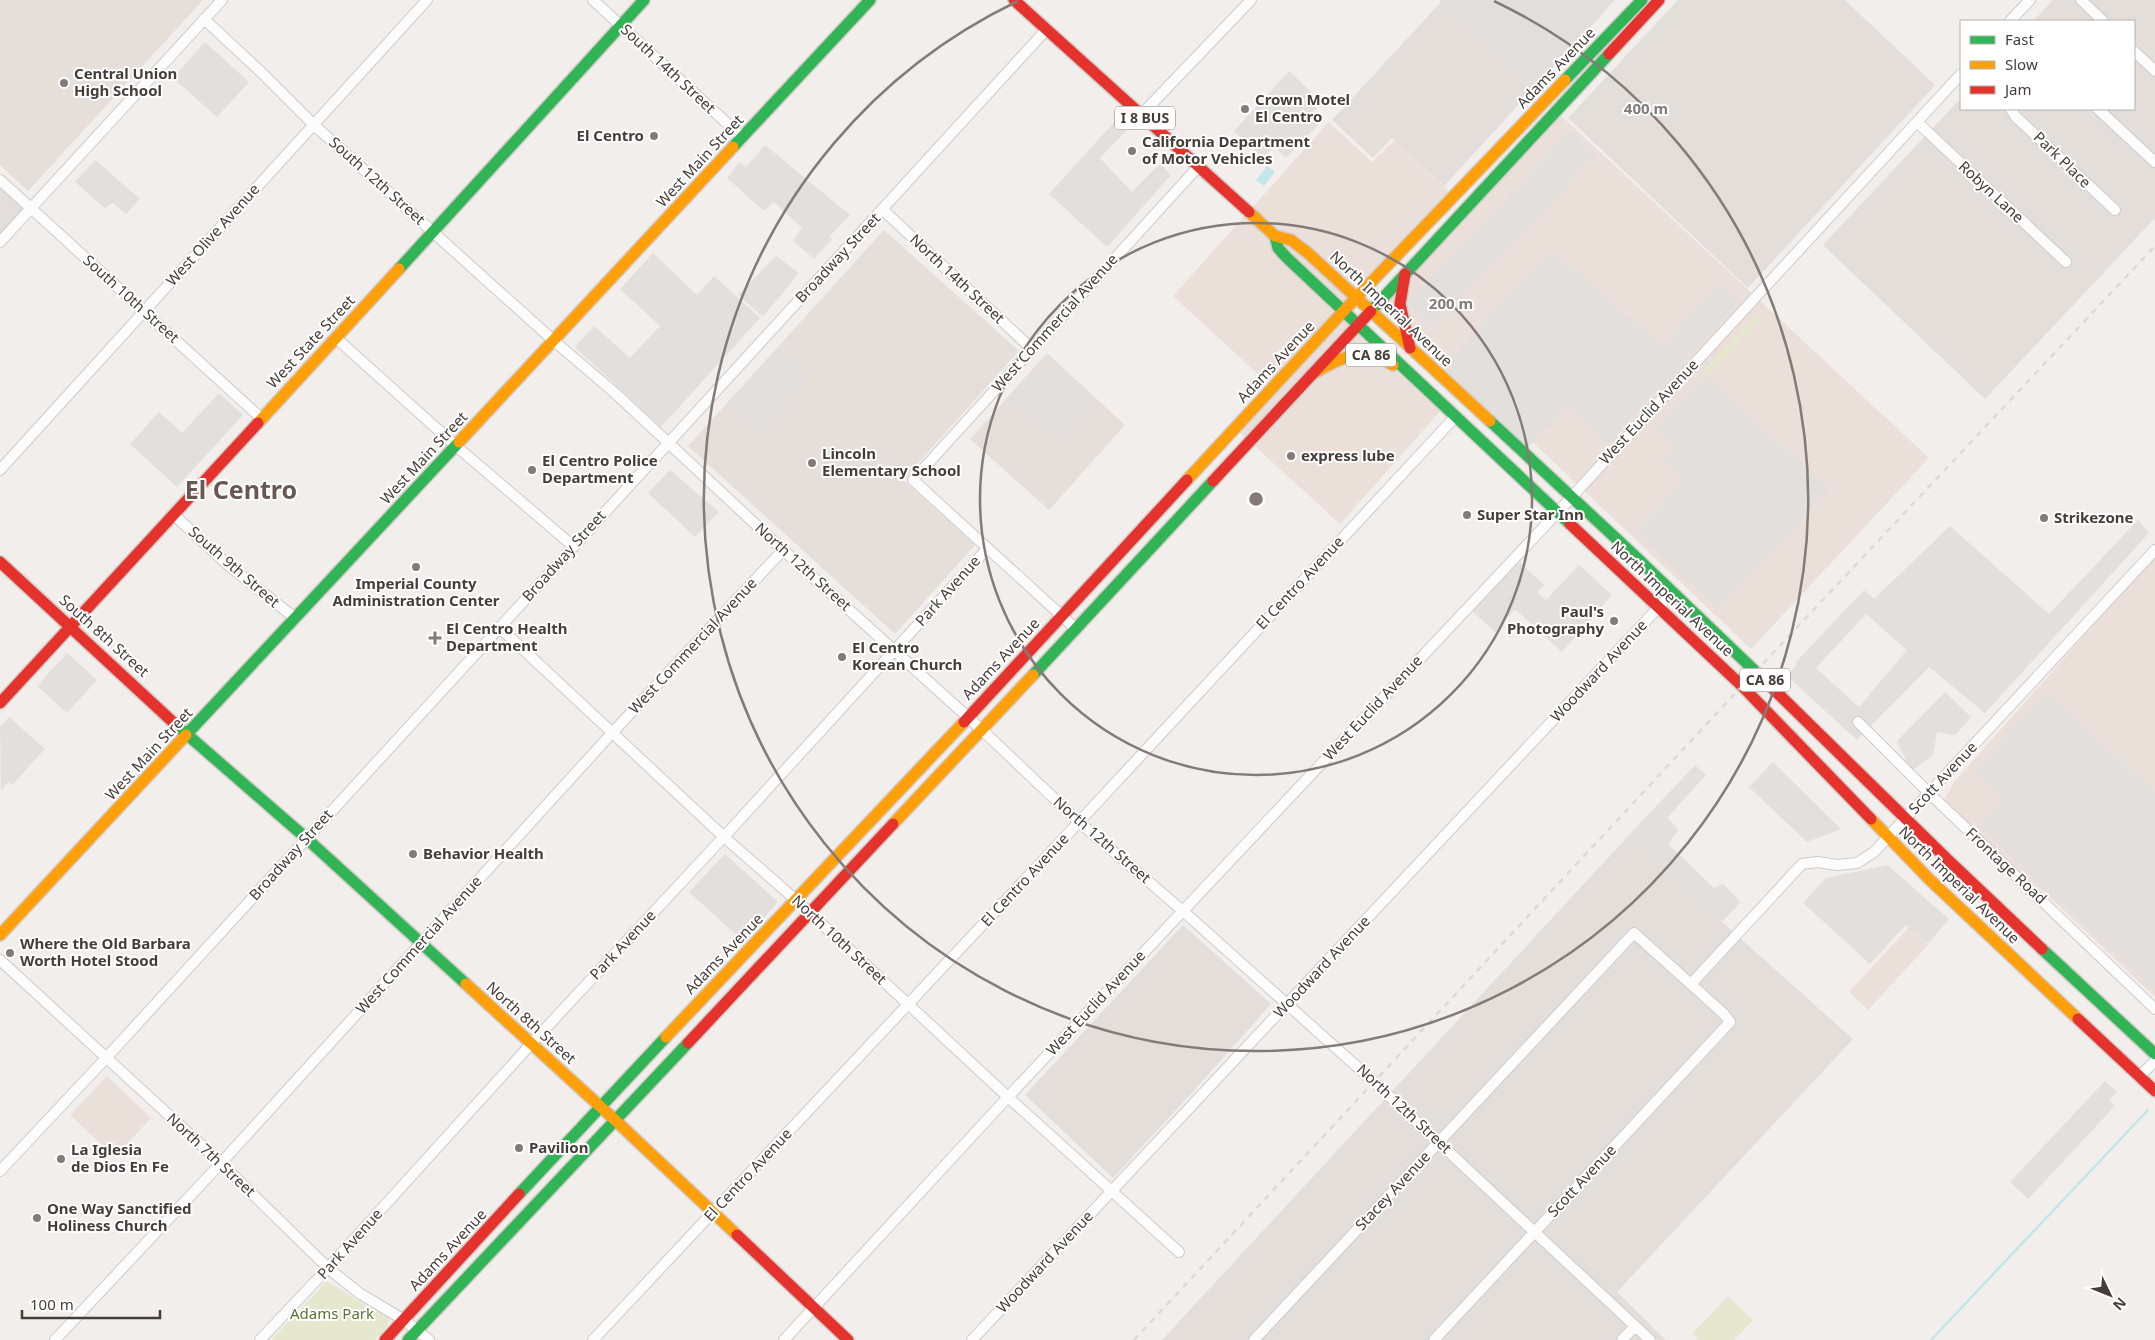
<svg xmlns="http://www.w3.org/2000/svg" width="2155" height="1340" font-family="'Noto Sans',sans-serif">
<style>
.residential{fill:#e4dedb}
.commercial{fill:#ebdfda}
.industrial{fill:#e2dedc}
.education{fill:#e6ded9}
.green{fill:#e5e7cf}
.parking{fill:#e2dfdd;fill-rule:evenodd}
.water{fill:#c2e6e9}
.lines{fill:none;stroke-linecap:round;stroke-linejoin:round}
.stream{stroke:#c2e6e9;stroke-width:2.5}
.street-casing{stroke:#cdcac8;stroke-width:12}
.fast-casing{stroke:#d1cac5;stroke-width:14}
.slow-casing{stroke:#d1cac5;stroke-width:14}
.jam-casing{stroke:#d1cac5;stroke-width:14}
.street{stroke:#fdfcfc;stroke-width:10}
.fast{stroke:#30b455;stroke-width:11}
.slow{stroke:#ff9f0a;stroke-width:11}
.jam{stroke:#e5322d;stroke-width:11}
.rail{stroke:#dadad9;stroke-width:2.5;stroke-dasharray:6 6;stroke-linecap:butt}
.ring{fill:none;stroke:#827b78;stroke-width:2.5}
.poi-dot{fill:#827b78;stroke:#fff;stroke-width:2}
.labels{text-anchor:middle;stroke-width:4;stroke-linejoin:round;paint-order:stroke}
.shield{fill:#fff;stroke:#7e7774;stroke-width:1}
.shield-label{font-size:14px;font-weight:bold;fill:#463d39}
.street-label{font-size:15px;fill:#463d39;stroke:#fff}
.poi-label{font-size:15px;font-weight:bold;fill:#463d39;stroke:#fff;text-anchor:start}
.park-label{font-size:15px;fill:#5d7232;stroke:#fff}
.town-label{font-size:25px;font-weight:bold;fill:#685851;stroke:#fff}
.centre{fill:#827b78;stroke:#fff;stroke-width:2.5}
.ring-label{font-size:15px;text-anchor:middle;font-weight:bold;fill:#827b78;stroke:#fff;stroke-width:4;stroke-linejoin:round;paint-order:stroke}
</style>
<rect width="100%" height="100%" fill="#f1eeec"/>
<path class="residential" d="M1678 0H1845L1935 85 1748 288 1568 118Z
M2053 0H2155V218L1985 399 1823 245 1961 98V109H2134V21H2033Z
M1441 2 1534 88 1444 186 1392 138 1373 158 1332 120Z
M0 180 31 208 0 242Z
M1630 834 1722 922 1853 1039 1617 1292 1666 1340H1162Z
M1183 925 1271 1004 1199 1085 1113 1178 1025 1095Z"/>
<path class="commercial" d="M1556 111 1929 458 1751 649 1382 299Z
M1329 122 1372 162 1395 140 1454 196 1344 311 1444 407 1340 524 1235 428 1272 387 1173 296Z
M2155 556V997L2058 905 1948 809 1945 798 1954 782Z
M1909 927 1928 945 1868 1010 1849 992Z
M107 1076 151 1118 115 1157 70 1115Z"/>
<path class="industrial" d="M1439 0H1615L1534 88Z"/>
<path class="education" d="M0 0H203L28 191 0 165Z
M884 230 1019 351 903 480 975 545 895 634 688 446Z
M1047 353 1125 425 1049 510 970 439Z"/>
<path class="green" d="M1758 313 1763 318 1744 338 1739 333Z
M1736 335 1741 341 1714 371 1704 370Z
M327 1281 366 1306 390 1318 387 1326 375 1340H271Z
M1728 1296 1753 1320 1734 1340H1698L1692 1334Z"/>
<path class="parking" d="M205 42 249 82 217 117 173 78Z
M1289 71 1322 102 1309 116 1318 125 1286 158 1274 146 1263 158 1234 131Z
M1117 119 1129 128 1100 158 1132 192 1160 164 1171 175 1107 247 1049 194Z
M1571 130 1597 155 1432 329 1406 304Z
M765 145 850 215 829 237 832 239 814 259 793 241 802 228 774 202 764 211 727 178 739 162 746 167Z
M95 160 140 199 126 214 113 203 105 208 75 182Z
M1552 249 1662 346 1719 283 1738 302 1607 444 1569 408 1522 453 1443 367Z
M653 253 697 295 714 276 760 318 661 427 575 347 594 326 630 358 660 326 620 289Z
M776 256 799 273 763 317 738 295Z
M779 349 810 376 758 434 727 406Z
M1051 359 1095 399 1089 405 1092 408 1064 439 1061 437 1055 443 1010 401Z
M1707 375 1830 490 1718 609 1636 532 1685 480 1662 460 1675 447 1656 429Z
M219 393 243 415 177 487 130 444 159 412 182 433Z
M670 470 719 512 695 537 648 493Z
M2138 520 2149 533 1985 713 1929 667 1857 740 1787 676 1797 664 1796 662 1864 590 1874 599 1950 526 2049 614ZM1866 614 1907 650 1859 707 1816 668Z
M1518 561 1544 585 1537 592 1546 600 1579 565 1612 595 1562 652 1515 609 1495 632 1472 611Z
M67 653 97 680 67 713 37 686Z
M1945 692 1971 717 1955 735 1937 732 1933 755 1914 769 1909 767 1897 741Z
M2048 692 2155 792V991L1979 826 2004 799 1974 770Z
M9 717 45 749 12 785 8 782 1 791 0 727Z
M1773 762 1841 829 1807 842 1749 787Z
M1695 765 1706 775 1667 818 1679 830 1668 844 1714 888 1723 884 1741 902 1722 922 1630 834Z
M725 854 778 902 743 941 689 892Z
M1887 865 1949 919 1928 944 1906 925 1870 964 1803 903 1826 878Z
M2105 1081 2117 1092 2109 1100 2115 1106 2028 1199 2010 1182Z"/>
<path class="water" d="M1267 166 1275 172 1264 186 1256 180Z"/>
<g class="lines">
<path class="stream" d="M1931 1340 2148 1110"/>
<defs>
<path id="street" d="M593 0 742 137
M2081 0 2103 21
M204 19 261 72 314 125 554 341 615 393 783 550 982 730 1079 822 1183 911 1374 1082 1650 1340
M2010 21 2030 0
M2134 51 2155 71
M2011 109 2015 116 2115 210
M2098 109 2155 162
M1141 115 1251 0
M1917 122 2066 262
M0 180 261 418
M882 209 1032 349
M0 242 222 0
M336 338 456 446 573 546
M0 470 427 0
M174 515 228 565 295 618
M499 627 724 837 796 900 1008 1097 1179 1252
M1075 628 913 480 1198 167
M1858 722 1929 793 2155 1009
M0 960 221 1163 328 1268 359 1293 404 1320 429 1340
M1691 984 1802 864 1818 862 1837 865 1857 863 1874 852 2155 550
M2139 1077 2155 1061
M0 1171 107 1057 1047 29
M55 1340 221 1163 612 733 783 550
M260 1340 328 1268 531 1044 732 828 987 549
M593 1340 1079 822 1455 417
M784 1340 1008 1097 1557 513 1961 74
M972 1340 1672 593
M1254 1340 1634 933 1724 1014 1730 1022 1434 1340
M1622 1340 1635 1326"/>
<path id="fast" d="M1565 80 1642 0
M733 147 870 0
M1275 236 1278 248 1286 257 1570 524
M399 269 644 0
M1371 311 1609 54
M1490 421 1636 557 1757 673
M1033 675 1213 481
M175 724 306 838 466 984
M186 735 459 442
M2042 949 2155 1054
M519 1194 666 1037
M408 1340 688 1043"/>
<path id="slow" d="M1249 212 1275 236 1291 240 1308 253 1490 421
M1356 298 1565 80
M1312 374C1343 357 1360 346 1393 365
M258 423 399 269
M459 442 733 147
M1187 480 1352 302
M1871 819 1929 879 2078 1019
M893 824 1033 675
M0 935 186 735
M466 984 615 1120 737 1235
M666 1037 964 722"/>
<path id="jam" d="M1014 0 1249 212
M1609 54 1659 0
M1405 274 1400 304 1410 348
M1213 481 1371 311
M1570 524 1742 686 1871 819
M0 562 175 724
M1757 673 1947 859 2042 949
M0 703 258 423
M964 722 1187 480
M2078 1019 2155 1091
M688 1043 893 824
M737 1235 848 1340
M385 1340 519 1194"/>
</defs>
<use href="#street" class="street-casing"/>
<use href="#fast" class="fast-casing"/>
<use href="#slow" class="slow-casing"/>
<use href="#jam" class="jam-casing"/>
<use href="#street" class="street"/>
<use href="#fast" class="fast"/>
<use href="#slow" class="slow"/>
<use href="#jam" class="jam"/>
<path class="rail" d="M1134 1340 1742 686 2155 246"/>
</g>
<g class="ring">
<circle cx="1256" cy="499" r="276"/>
<path d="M1494 1A552 552 0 1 1 1018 1"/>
</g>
<g class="poi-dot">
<circle cx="64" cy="83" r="5"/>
<circle cx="1245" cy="109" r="5"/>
<circle cx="654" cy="136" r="5"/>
<circle cx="1132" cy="151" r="5"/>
<circle cx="1291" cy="456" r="5"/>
<circle cx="812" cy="463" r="5"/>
<circle cx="532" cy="470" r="5"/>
<circle cx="1467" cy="515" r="5"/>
<circle cx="2044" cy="518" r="5"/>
<circle cx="416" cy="567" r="5"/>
<circle cx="1614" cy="621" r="5"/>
<path d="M432.5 630.5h5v5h5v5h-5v5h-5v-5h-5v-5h5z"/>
<circle cx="842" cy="657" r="5"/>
<circle cx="413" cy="854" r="5"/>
<circle cx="10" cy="953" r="5"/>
<circle cx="519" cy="1148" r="5"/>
<circle cx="61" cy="1159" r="5"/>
<circle cx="37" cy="1218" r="5"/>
</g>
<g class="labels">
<g class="shield">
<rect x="1115" y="106.5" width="60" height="23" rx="4"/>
<rect x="1346" y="343.5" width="50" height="23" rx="4"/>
<rect x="1740" y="668.5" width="50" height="23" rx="4"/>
</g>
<g class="shield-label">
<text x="1145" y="123">I 8 BUS</text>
<text x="1371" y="360">CA 86</text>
<text x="1765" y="685">CA 86</text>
</g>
<g class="street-label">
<text transform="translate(1556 68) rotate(-46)" y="5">Adams Avenue</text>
<text transform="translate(668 69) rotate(43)" y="5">South 14th Street</text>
<text transform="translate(2062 160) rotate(44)" y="5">Park Place</text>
<text transform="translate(700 161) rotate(-47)" y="5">West Main Street</text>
<text transform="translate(377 181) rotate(42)" y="5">South 12th Street</text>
<text transform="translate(1991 192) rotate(43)" y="5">Robyn Lane</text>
<text transform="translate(213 235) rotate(-48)" y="5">West Olive Avenue</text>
<text transform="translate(838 258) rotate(-47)" y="5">Broadway Street</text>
<text transform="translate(957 279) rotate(43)" y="5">North 14th Street</text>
<text transform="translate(131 299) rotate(42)" y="5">South 10th Street</text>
<text transform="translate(1391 309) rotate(43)" y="5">North Imperial Avenue</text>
<text transform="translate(1055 323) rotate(-48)" y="5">West Commercial Avenue</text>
<text transform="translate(311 342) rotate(-47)" y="5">West State Street</text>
<text transform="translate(1276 362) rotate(-47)" y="5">Adams Avenue</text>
<text transform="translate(1649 412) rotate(-47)" y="5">West Euclid Avenue</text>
<text transform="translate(424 458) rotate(-47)" y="5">West Main Street</text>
<text transform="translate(564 556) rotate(-48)" y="5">Broadway Street</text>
<text transform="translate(234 567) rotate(41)" y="5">South 9th Street</text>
<text transform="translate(803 567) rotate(42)" y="5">North 12th Street</text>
<text transform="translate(1300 583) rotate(-47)" y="5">El Centro Avenue</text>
<text transform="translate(948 591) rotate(-48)" y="5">Park Avenue</text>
<text transform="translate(1672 599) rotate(43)" y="5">North Imperial Avenue</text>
<text transform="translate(104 636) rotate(42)" y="5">South 8th Street</text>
<text transform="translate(693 646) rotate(-47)" y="5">West Commercial Avenue</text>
<text transform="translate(1001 659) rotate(-47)" y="5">Adams Avenue</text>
<text transform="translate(1599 671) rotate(-47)" y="5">Woodward Avenue</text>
<text transform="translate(1373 708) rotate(-47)" y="5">West Euclid Avenue</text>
<text transform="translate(149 754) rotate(-47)" y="5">West Main Street</text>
<text transform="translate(1943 778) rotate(-47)" y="5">Scott Avenue</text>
<text transform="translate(1102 840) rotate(41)" y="5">North 12th Street</text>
<text transform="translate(291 855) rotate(-48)" y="5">Broadway Street</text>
<text transform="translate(2006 866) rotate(43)" y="5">Frontage Road</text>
<text transform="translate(1025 880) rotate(-47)" y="5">El Centro Avenue</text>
<text transform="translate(1959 885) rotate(44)" y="5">North Imperial Avenue</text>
<text transform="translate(839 940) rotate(43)" y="5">North 10th Street</text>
<text transform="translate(419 945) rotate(-48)" y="5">West Commercial Avenue</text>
<text transform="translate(623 945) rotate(-47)" y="5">Park Avenue</text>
<text transform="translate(724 954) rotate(-46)" y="5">Adams Avenue</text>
<text transform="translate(1322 967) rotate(-47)" y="5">Woodward Avenue</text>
<text transform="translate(1096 1003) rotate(-47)" y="5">West Euclid Avenue</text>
<text transform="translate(531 1023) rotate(42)" y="5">North 8th Street</text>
<text transform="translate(1404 1109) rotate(43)" y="5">North 12th Street</text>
<text transform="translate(211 1155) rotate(43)" y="5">North 7th Street</text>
<text transform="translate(748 1175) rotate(-47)" y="5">El Centro Avenue</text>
<text transform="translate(1582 1181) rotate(-47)" y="5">Scott Avenue</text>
<text transform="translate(1393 1191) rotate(-47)" y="5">Stacey Avenue</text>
<text transform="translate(350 1244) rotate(-48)" y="5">Park Avenue</text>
<text transform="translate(448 1250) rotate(-47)" y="5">Adams Avenue</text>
<text transform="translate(1045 1262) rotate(-47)" y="5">Woodward Avenue</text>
</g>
<g class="poi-label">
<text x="74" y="79">Central Union<tspan x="74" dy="17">High School</tspan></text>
<text x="1255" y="105">Crown Motel<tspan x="1255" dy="17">El Centro</tspan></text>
<text x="644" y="141" text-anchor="end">El Centro</text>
<text x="1142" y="147">California Department<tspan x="1142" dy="17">of Motor Vehicles</tspan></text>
<text x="822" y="459">Lincoln<tspan x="822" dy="17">Elementary School</tspan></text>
<text x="1301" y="461">express lube</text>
<text x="542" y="466">El Centro Police<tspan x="542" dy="17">Department</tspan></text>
<text x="1477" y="520">Super Star Inn</text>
<text x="2054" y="523">Strikezone</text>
<text x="416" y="589" text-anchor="middle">Imperial County<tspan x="416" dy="17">Administration Center</tspan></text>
<text x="1604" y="617" text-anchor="end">Paul's<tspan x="1604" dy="17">Photography</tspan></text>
<text x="446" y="634">El Centro Health<tspan x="446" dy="17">Department</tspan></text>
<text x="852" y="653">El Centro<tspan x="852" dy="17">Korean Church</tspan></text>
<text x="423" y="859">Behavior Health</text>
<text x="20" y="949">Where the Old Barbara<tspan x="20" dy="17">Worth Hotel Stood</tspan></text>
<text x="529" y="1153">Pavilion</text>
<text x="71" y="1155">La Iglesia<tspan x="71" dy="17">de Dios En Fe</tspan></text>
<text x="47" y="1214">One Way Sanctified<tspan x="47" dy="17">Holiness Church</tspan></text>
</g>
<g class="park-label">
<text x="332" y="1319">Adams Park</text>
</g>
<g class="town-label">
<text x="241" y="499">El Centro</text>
</g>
</g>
<circle cx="1256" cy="499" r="8" class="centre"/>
<g class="ring-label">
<text x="1646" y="114">400 m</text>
<text x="1451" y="309">200 m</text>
</g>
<rect x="1960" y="20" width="175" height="90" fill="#ffffff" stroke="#b5b1b0"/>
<rect x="1970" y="36" width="25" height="8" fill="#30b455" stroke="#b5b1b0"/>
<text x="2005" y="45" font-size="15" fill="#463d39">Fast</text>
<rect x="1970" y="61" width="25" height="8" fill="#ff9f0a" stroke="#b5b1b0"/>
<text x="2005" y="70" font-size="15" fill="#463d39">Slow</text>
<rect x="1970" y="86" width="25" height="8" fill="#e5322d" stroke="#b5b1b0"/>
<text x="2005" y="95" font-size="15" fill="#463d39">Jam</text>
<g transform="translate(2110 1295) rotate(133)" stroke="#ffffff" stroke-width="4" paint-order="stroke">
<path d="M0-4L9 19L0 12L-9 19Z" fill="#463d39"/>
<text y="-8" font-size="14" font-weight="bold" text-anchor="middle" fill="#463d39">N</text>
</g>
<path d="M22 1310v8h138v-8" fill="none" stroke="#463d39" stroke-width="2.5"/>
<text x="30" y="1310" font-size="15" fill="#463d39" stroke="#ffffff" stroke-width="4" paint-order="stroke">100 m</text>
</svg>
